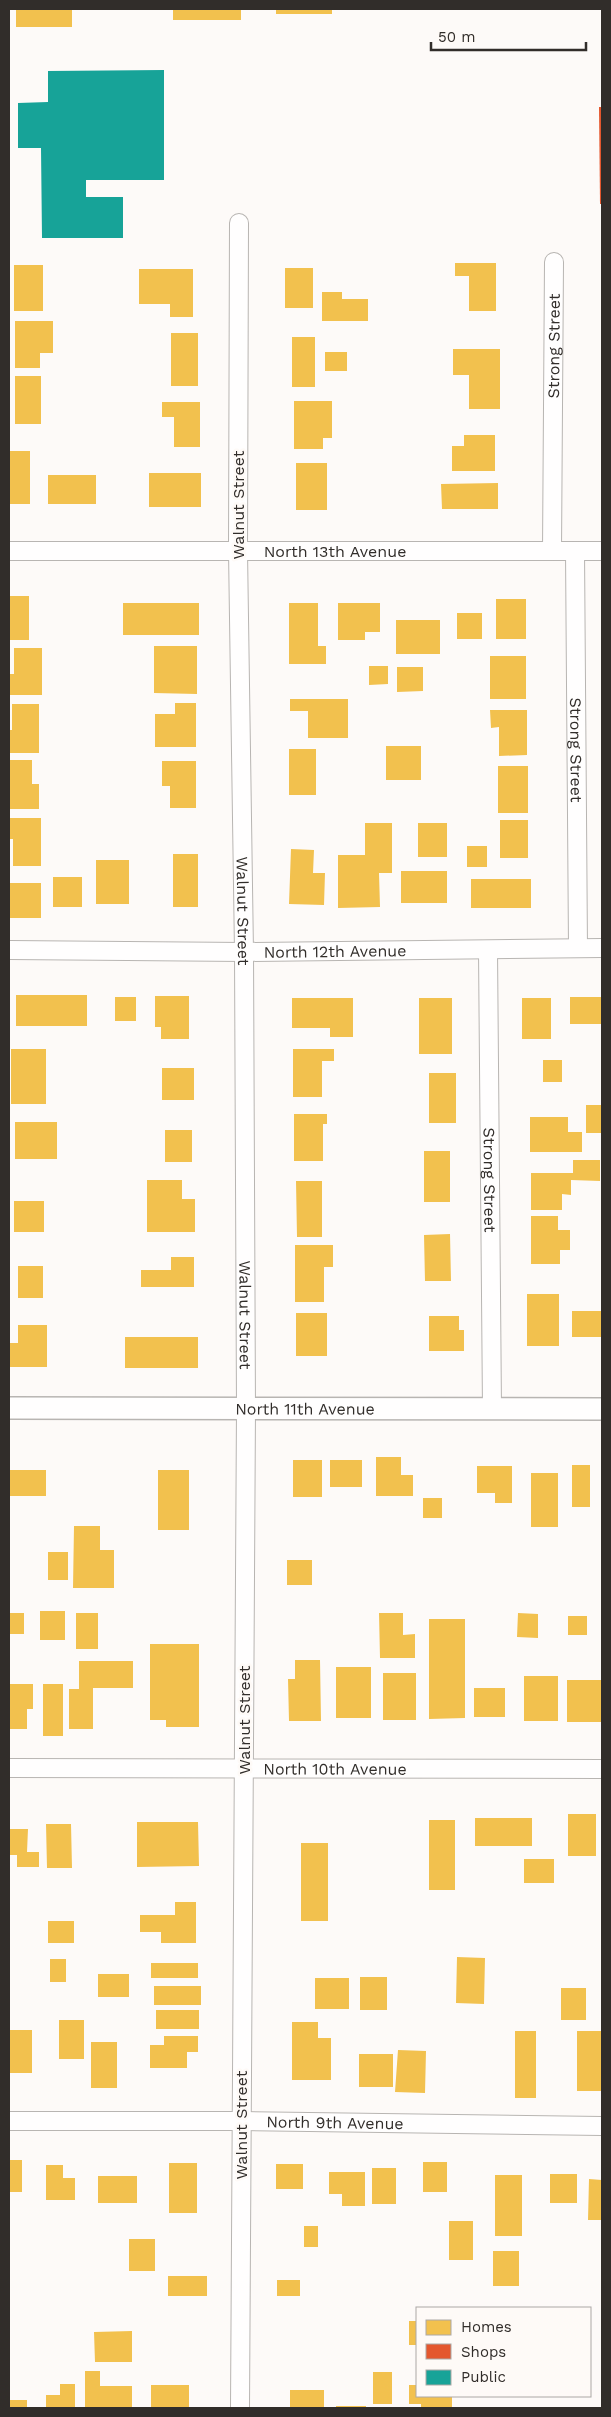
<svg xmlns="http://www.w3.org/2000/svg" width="611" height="2417" font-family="'Work Sans',sans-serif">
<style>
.homes{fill:#f2c14e}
.shops{fill:#e4572e}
.public{fill:#17a398}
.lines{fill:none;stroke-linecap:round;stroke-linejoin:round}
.minor-casing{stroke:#b8b5b2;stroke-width:20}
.tertiary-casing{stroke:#b8b5b2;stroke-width:24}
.minor{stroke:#fffefe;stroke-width:18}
.tertiary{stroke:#fffefe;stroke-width:21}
.labels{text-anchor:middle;stroke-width:5;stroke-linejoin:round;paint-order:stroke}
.street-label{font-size:16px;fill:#312d2a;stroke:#fefaf7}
</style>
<rect width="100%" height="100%" fill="#fdfaf8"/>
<path class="homes" d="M16 9H72V27H16Z
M173 9H241V20H173Z
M276 9H332V14H276Z
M455 263H496V311H469V276H455Z
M14 265H43V311H14Z
M285 268H313V308H285Z
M139 269H193V317H170V304H139Z
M322 292H342V299H368V321H322Z
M15 321H53V353H40V368H15Z
M171 333H198V386H171Z
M292 337H315V387H292Z
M453 349H500V409H469V375H453Z
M325 352H347V371H325Z
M15 376H41V424H15Z
M294 401H332V438H323V449H294Z
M162 402H200V447H174V417H162Z
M464 435H495V471H452V446H464Z
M9 451H30V504H9Z
M296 463H327V510H296Z
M149 473H201V507H149Z
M48 475H96V504H48Z
M498 483V509H442L441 484Z
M9 596H29V640H9Z
M496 599H526V639H496Z
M123 603H199V635H123Z
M289 603H318V646H326V664H289Z
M338 603H380V632H365V640H338Z
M457 613H482V639H457Z
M396 620H440V654H396Z
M154 646H197V694L154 693Z
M14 648H42V695H9V674H14Z
M490 656H526V699H490Z
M369 666H388V684L369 685Z
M397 667H423V691L397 692Z
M290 699H348V738H308V711H290Z
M175 703H196V747H155V714H175Z
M12 704H39V753H9V730H12Z
M490 710H527V755L499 756V727L491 728Z
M386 746H421V780H386Z
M289 749H316V795H289Z
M9 760H32V784H39V809H9Z
M162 761H196V808H170V786H162Z
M498 766H528V813H498Z
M9 818H41V866H13V839H9Z
M500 820H528V858H500Z
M365 823H392V873H379L380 907 338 908V855H365Z
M418 823H447V857H418Z
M467 846H487V867H467Z
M291 849 314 850 313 873H325L324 905 289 904Z
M173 854H198V907H173Z
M96 860H129V904H96Z
M401 871H447V903H401Z
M53 877H82V907H53Z
M471 879H531V908H471Z
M9 883H41V918H9Z
M16 995H87V1026H16Z
M155 996H189V1039H161V1027H155Z
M115 997H136V1021H115Z
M570 997H602V1024H570Z
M292 998H353V1037H330V1028H292Z
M419 998H452V1054H419Z
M522 998H551V1039H522Z
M11 1049H46V1104H11Z
M293 1049H334V1061H322V1097H293Z
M543 1060H562V1082H543Z
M162 1068H194V1100H162Z
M429 1073H456V1123H429Z
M586 1105H602V1133H586Z
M294 1114H327V1124H323V1161H294Z
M530 1117H568V1132H582V1152H530Z
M15 1122H57V1159H15Z
M165 1130H192V1162H165Z
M424 1151H450V1202H424Z
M573 1160H600V1181L571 1180V1195L562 1194V1210H531V1173H573Z
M147 1180H182V1199H195V1232H147Z
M296 1181H322V1237H297Z
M14 1201H44V1232H14Z
M531 1216H558V1230H570V1250H560V1264H531Z
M450 1234 451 1281H425L424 1235Z
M295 1245H333V1267H324V1302H295Z
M171 1257H194V1287H141V1270H171Z
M18 1266H43V1298H18Z
M527 1294H559V1346H527Z
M572 1311H602V1337H572Z
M296 1313H327V1356H296Z
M429 1316H459V1330H464V1351H429Z
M18 1325H47V1367H10V1343H18Z
M125 1337H198V1368H125Z
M376 1457H401V1475H413V1496H376Z
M293 1460H322V1497H293Z
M330 1460H362V1487H330Z
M572 1465H590V1507H572Z
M477 1466H512V1503H495V1493H477Z
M9 1470H46V1496H9Z
M158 1470H189V1530H158Z
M531 1473H558V1527H531Z
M423 1498H442V1518H423Z
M74 1526H100V1550H114V1588H73Z
M48 1552H68V1580H48Z
M287 1560H312V1585H287Z
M40 1611H65V1640H40Z
M9 1613H24V1634H9Z
M76 1613H98V1649H76Z
M379 1613H403V1635L415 1634V1658H380Z
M518 1613 538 1614V1638L517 1637Z
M568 1616H587V1635H568Z
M429 1619H465V1718L429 1719Z
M150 1644H199V1727H166V1720H150Z
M295 1660H320L321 1721H289L288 1679H295Z
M79 1661H133V1688H93V1729H69V1689H79Z
M336 1667H371V1718H336Z
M383 1673H416V1720H383Z
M524 1676H558V1721H524Z
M567 1680H602V1722H567Z
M9 1684H33V1709H27V1729H9Z
M43 1684H63V1736H43Z
M474 1688H505V1717H474Z
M568 1814H596V1856H568Z
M475 1818H532V1846H475Z
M429 1820H455V1890H429Z
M137 1822H198L199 1866 137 1867Z
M46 1824H71L72 1868H47Z
M9 1829H28L27 1852H39V1867H17V1855H9Z
M301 1843H328V1921H301Z
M524 1859H554V1883H524Z
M175 1902H196V1943H161V1932H140V1915H175Z
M48 1921H74V1943H48Z
M457 1957 485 1958 484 2004 456 2003Z
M50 1959H66V1982H50Z
M151 1963H198V1978H151Z
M98 1974H129V1997H98Z
M360 1977H387V2010H360Z
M315 1978H349V2009H315Z
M154 1986H201V2005H154Z
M561 1988H586V2020H561Z
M156 2010H199V2029H156Z
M59 2020H84V2059H59Z
M292 2022H318V2038H331V2080H292Z
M9 2030H32V2073H9Z
M515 2031H536V2098H515Z
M577 2031H601V2091H577Z
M164 2036H198V2052H187V2068H150V2045H164Z
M91 2042H117V2088H91Z
M398 2050 426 2051 425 2093 395 2092Z
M359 2054H393V2087H359Z
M9 2160H22V2192H9Z
M423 2162H447V2192H423Z
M169 2163H197V2213H169Z
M276 2164H303V2189H276Z
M46 2165H63V2178H75V2200H46Z
M372 2168H396V2204H372Z
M329 2172H365V2206H342V2194H329Z
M550 2174H577V2203H550Z
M495 2175H522V2236H495Z
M98 2176H137V2203H98Z
M589 2179 602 2180V2220H588Z
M449 2221H473V2260H449Z
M304 2226H318V2247H304Z
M129 2239H155V2271H129Z
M493 2251H519V2286H493Z
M168 2276H207V2296H168Z
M277 2280H300V2296H277Z
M409 2321H417V2345H409Z
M132 2331V2362H95L94 2332Z
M85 2371H100V2386H132V2408H85Z
M373 2372H392V2404H373Z
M60 2384H75V2408H46V2395H60Z
M151 2385H189V2408H151Z
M409 2385H417V2396H452V2408H421V2404H409Z
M290 2390H324V2408H290Z
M9 2400H27V2408H9Z
M336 2406H366V2408H336Z"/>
<path class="shops" d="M599 107H602V204H600Z"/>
<path class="public" d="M164 70V180H86V197H123V238H42L41 148H18V103L48 102V71Z"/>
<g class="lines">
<defs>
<g id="minor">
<path id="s1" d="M239 223 238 551 244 952 246 1409 240 2408"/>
<path id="s2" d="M9 551H602"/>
<path id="s3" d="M552 551 554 262"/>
<path id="s4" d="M575 551 578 948"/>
<path id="s5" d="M9 950 244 952 602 948"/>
<path id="s6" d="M488 950 492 1409"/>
<path id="s7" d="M9 1768 602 1769"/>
<path id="s8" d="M9 2121H241L602 2126"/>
</g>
<g id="tertiary">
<path id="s9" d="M9 1408 602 1409"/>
</g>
</defs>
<use href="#minor" class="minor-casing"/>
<use href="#tertiary" class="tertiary-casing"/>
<use href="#minor" class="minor"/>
<use href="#tertiary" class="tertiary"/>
</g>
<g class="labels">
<g class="street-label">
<text dy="6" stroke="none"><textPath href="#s3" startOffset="205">Strong Street</textPath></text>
<text transform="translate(238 505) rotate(-90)" y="6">Walnut Street</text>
<text dy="6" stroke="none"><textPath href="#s2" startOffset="326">North 13th Avenue</textPath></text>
<text dy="6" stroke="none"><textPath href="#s4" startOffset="199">Strong Street</textPath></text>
<text dy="6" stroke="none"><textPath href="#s1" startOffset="688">Walnut Street</textPath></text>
<text dy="6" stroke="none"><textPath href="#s5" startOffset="326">North 12th Avenue</textPath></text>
<text dy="6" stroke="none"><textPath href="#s6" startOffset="230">Strong Street</textPath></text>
<text dy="6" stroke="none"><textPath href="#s1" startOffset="1092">Walnut Street</textPath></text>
<text dy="6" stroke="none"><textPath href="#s9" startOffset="296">North 11th Avenue</textPath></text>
<text transform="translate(244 1720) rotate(-90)" y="6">Walnut Street</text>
<text dy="6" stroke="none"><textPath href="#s7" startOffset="326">North 10th Avenue</textPath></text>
<text dy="6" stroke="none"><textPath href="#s8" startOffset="326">North 9th Avenue</textPath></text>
<text transform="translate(241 2125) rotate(-90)" y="6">Walnut Street</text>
</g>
</g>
<rect width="611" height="2417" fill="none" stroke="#312d2a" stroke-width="20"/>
<rect x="416" y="2307" width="175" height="90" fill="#fefaf7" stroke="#aca8a5"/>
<rect x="426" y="2320" width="25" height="15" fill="#f2c14e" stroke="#aca8a5"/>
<text x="461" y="2332" font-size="15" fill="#312d2a">Homes</text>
<rect x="426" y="2344" width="25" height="15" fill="#e4572e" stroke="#aca8a5"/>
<text x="461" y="2357" font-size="15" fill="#312d2a">Shops</text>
<rect x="426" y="2370" width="25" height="15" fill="#17a398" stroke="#aca8a5"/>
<text x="461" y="2382" font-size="15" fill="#312d2a">Public</text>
<path d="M431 42v8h155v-8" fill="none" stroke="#312d2a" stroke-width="2.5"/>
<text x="438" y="42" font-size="15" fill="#312d2a" stroke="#fefaf7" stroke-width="4" paint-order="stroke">50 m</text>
</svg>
